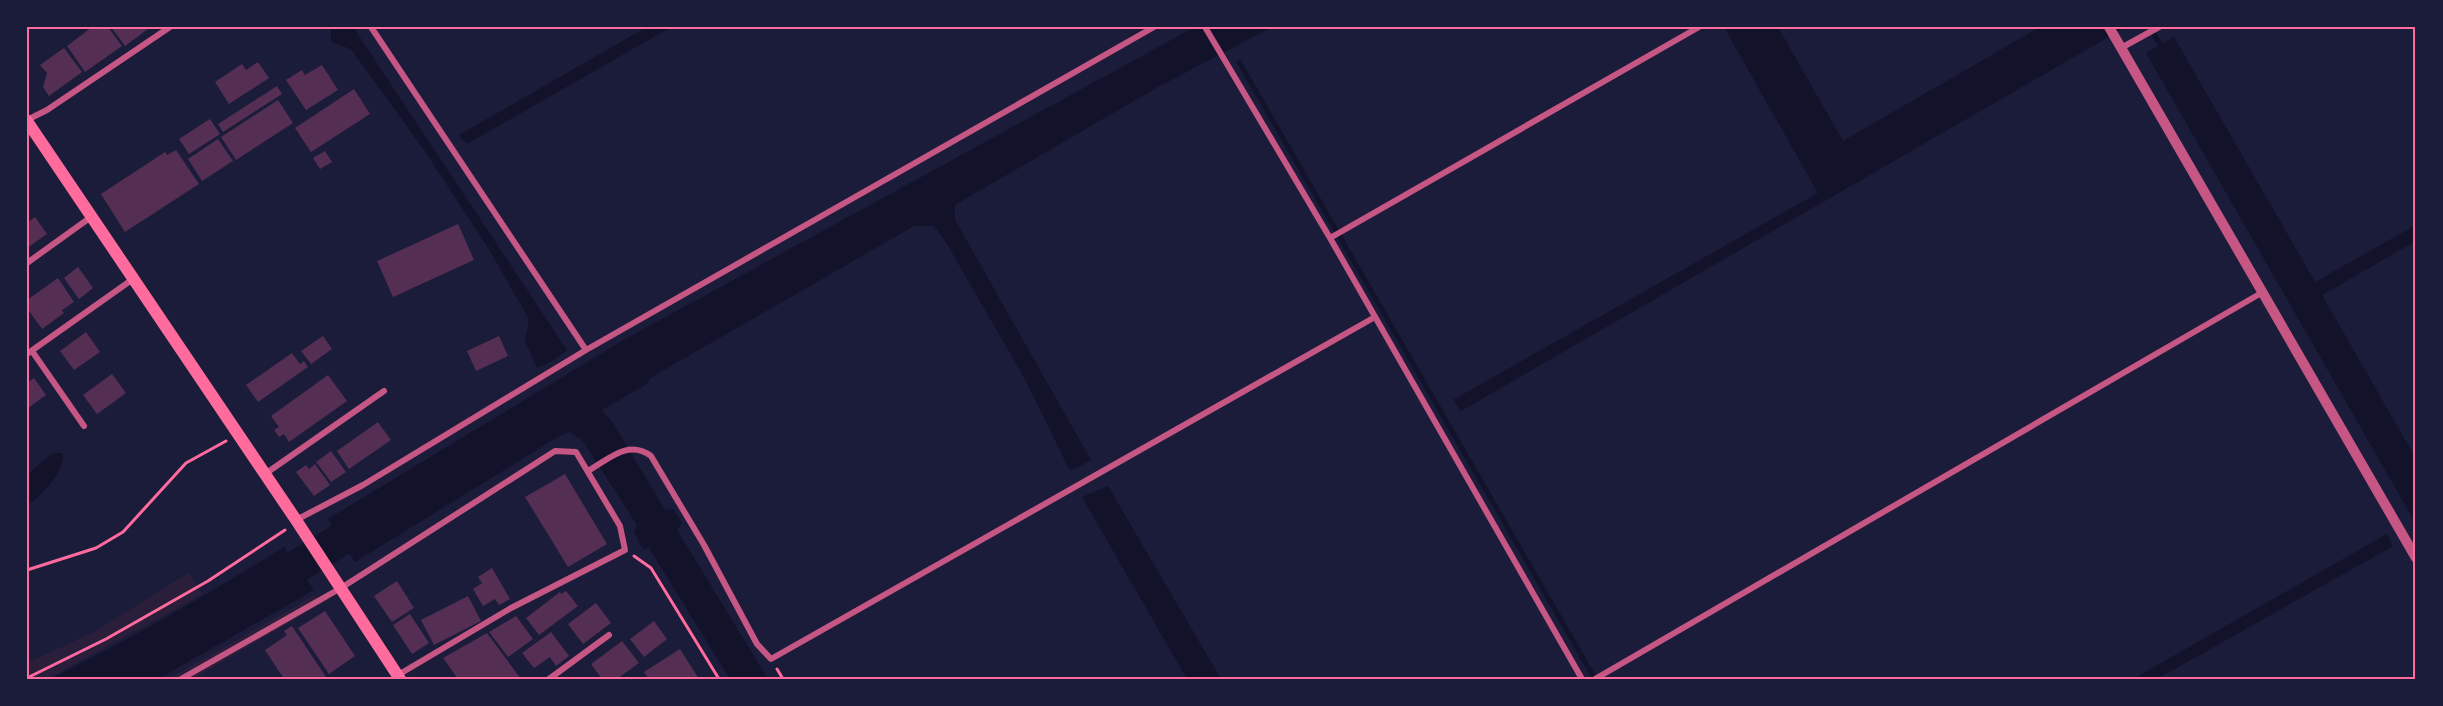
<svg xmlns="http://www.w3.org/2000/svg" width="2443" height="706" font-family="Helvetica,sans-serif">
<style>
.green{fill:#2a1e3b}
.water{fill:#12122b}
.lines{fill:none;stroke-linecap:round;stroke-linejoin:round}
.stream{stroke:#12122b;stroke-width:5}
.river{stroke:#12122b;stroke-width:33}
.building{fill:#542f53}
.path{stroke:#ff6b9d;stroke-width:3}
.minor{stroke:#c65784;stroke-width:6}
.tertiary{stroke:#c65784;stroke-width:10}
.secondary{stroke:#ff6b9d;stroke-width:12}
.neatline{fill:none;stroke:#ff6b9d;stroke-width:2}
</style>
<rect width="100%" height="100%" fill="#1b1b3a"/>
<path class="green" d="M188 573 203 594 47 679H27V663L94 632Z
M315 595 324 602 193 679H168Z"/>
<path class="water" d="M328 27H353L567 350 554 360 537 368 525 341 529 319 487 246 424 150 351 49 331 42V30Z
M647 27H671L467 144 459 135Z
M1195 27H1272L1156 88 955 205V220L1091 460 1070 471 1026 381 947 244 934 226H914L650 378 647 384 602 410 613 423 665 510 673 509 682 523 677 530 768 679H730L649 548 643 549 634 532 637 525 583 441 570 432 561 435 355 562 328 519 622 341Z
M1724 27H1778L1843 141 2040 27H2126L1461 411 1453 400 1818 193Z
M2174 37 2315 282 2416 225V241L2322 295 2416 459V524L2146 53Z
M53 453H63C64 473 43 494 27 505V475Z
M1108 486 1221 679H1187L1082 497Z
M2387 534 2393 546 2157 679H2133Z
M284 547 314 590 158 679H50C131 639 208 594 284 547Z"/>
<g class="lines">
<path class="stream" d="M2150 27 2160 45
M1239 62 1595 679"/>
<path class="river" d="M260 589 379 516"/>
</g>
<path class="building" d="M92 27H108L122 46 85 72 67 46Z
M111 27H147L148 29 125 46Z
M64 48 82 72 49 96 43 87 47 73 40 65Z
M258 62 269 78 229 104 215 82 242 64 246 70Z
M322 65 338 90 306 110 286 80 302 70 305 75Z
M277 86 282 94 223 132 218 124Z
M354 89 370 114 311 152 295 128Z
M278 100 293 123 236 160 221 137Z
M210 119 220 134 189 154 179 139Z
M218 139 233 161 202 181 188 159Z
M176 150 199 184 125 232 101 194 165 152 167 155Z
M325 151 332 162 320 169 313 158Z
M35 217 47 234 27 248V223Z
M458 224 474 260 393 297 377 261Z
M78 267 93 288 79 299 64 278Z
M58 278 74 302 62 310 64 313 42 329 27 308V300Z
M86 332 100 352 74 370 60 351Z
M323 336 332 349 311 364 301 351Z
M499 336 508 356 476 371 467 351Z
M292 353 300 364 304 361 308 367 258 402 246 385Z
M112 374 126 393 97 414 83 395Z
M328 375 347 401 289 442 284 434 279 437 274 430 279 427 271 416Z
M34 378 46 395 27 409V383Z
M378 422 391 440 349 469 337 451Z
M331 451 346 472 331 482 316 462Z
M315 464 330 485 314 496 296 472 306 465 309 469Z
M565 474 607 544 568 567 525 497Z
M492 568 510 599 499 605 495 599 483 606 473 589 482 583 478 577Z
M397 581 414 608 392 622 374 596Z
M566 591 578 606 539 635 526 618 560 592 561 594Z
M468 596 481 621 434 645 421 620Z
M596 603 611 623 583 644 568 624Z
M325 611 355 656 329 674 298 628Z
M410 614 429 643 412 654 393 625Z
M516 616 533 639 508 657 489 632Z
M654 621 667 639 644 657 630 639Z
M292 626 326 677 322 679H284L265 650 287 635 284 631Z
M551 632 569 656 556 666 550 657 534 668 522 653Z
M487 633 521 679H458L443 658Z
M622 641 639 663 617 679H602L591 664Z
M680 649 699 679H649L644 672Z"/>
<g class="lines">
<path class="path" d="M634 556 651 568 719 679
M27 570 96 548 123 532 186 463 226 441
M777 669 783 679
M27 678 106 639 208 581 285 530"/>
<path class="minor" d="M371 27 586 350
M1205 27 1330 238 1582 679
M2121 48 2159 27
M27 120 47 110 170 27
M1330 238 1699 27
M27 263 91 217
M32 351 84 426
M27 354 133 279
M588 471C609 459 628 439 651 456L704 545 757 644 771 659 1375 317
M265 474 384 391
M296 520 363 485 586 350 1154 27
M181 679 341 588 555 451 576 452 620 526 625 550 511 608 398 675
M549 679 609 635
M1595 679 2263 292"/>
<path class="tertiary" d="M2109 27 2416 558"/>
<path class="secondary" d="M27 121 296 520 400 679"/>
</g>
<rect width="2443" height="706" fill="none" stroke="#1b1b3a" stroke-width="57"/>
<rect x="28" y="28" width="2386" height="650" class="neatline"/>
</svg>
